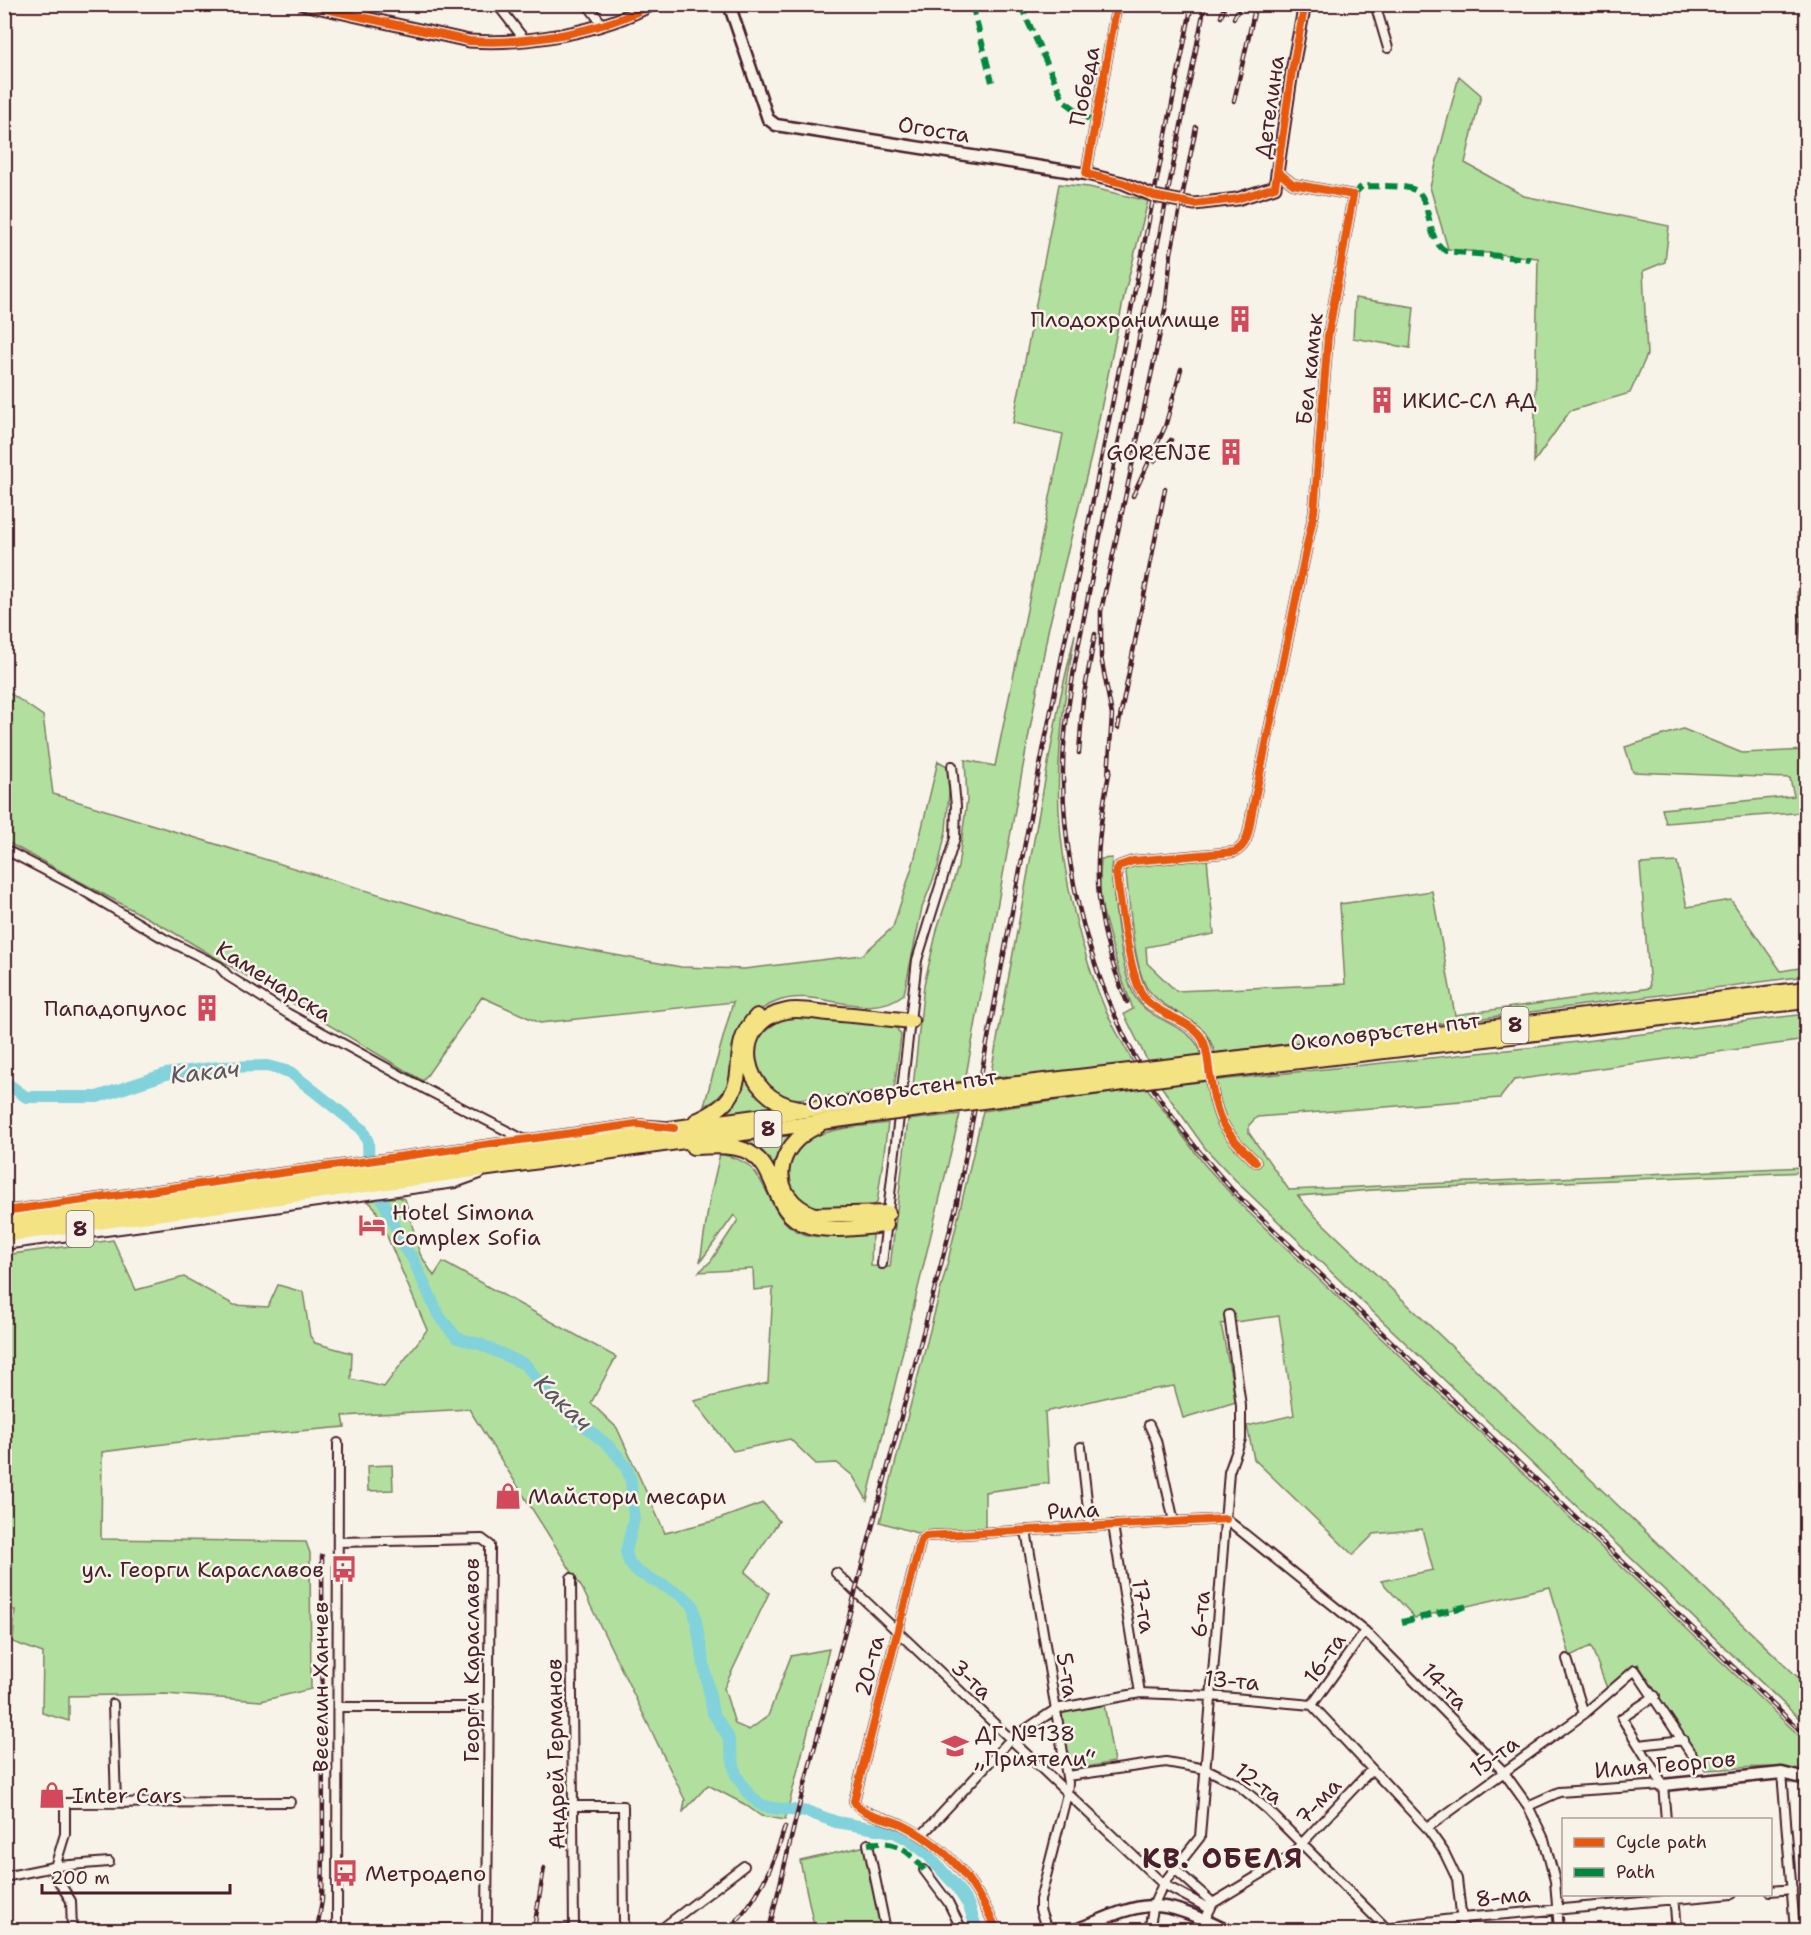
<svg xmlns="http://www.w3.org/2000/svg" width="1811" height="1935" font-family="'Shantell Sans',sans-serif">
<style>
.green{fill:#b1df9e;stroke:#7e7f64;stroke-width:1.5}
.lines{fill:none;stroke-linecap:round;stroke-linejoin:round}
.river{stroke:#82d2dc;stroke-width:12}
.street-casing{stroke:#4a1f2b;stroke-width:12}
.secondary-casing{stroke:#4a1f2b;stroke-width:15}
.highway-casing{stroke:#4a1f2b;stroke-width:18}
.street{stroke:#f7f3e8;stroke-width:8}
.secondary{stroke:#f7f3e8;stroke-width:10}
.highway{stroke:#f4e382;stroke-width:14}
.rail-casing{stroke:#4a1f2b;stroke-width:4.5}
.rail{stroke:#f7f3e8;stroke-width:2;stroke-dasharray:7;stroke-linecap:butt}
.highway-bridge-casing{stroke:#4a1f2b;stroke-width:18;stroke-linecap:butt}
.highway-bridge{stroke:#f4e382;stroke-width:14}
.quiet{stroke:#00873e;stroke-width:6;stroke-dasharray:12 6;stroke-linecap:butt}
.cycleway-casing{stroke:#f7f3e8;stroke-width:11}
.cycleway{stroke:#e8590c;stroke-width:8}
.labels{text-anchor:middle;stroke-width:5;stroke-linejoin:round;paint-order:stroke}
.shield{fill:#f7f3e8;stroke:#7e5f64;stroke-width:1.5}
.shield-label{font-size:21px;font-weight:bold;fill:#4a1f2b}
.street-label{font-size:22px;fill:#4a1f2b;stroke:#f7f3e8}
.poi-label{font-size:22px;fill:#4a1f2b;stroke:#f7f3e8;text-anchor:start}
.water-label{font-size:24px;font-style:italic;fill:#5b5560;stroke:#f7f3e8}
.district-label{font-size:28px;font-weight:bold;letter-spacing:1.5px;fill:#4a1f2b;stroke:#f7f3e8}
</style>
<rect width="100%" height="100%" fill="#f7f3e8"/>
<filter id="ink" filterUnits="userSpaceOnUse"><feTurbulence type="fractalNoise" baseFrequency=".0167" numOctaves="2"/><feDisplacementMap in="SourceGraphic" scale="12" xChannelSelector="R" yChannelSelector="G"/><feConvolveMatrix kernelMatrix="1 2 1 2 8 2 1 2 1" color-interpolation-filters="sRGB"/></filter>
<g filter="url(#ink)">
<path class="green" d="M1459 76 1481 95 1465 163 1524 196 1669 226 1665 262 1643 271 1647 355 1630 393 1570 411 1534 462 1538 258 1448 249 1430 187Z
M1059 184 1089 187 1148 201 1125 292 1092 453 1048 631 965 1081 913 1087 924 985 938 926 958 867 967 800 965 760 995 766 1063 434 1013 423Z
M1355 298 1414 307 1410 348 1353 338Z
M1806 591V682L1797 592Z
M1075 634C1065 692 1056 752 1059 811 1062 874 1081 953 1106 1011 1114 1029 1125 1046 1134 1064L1017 1078 1006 1076 990 1078 1060 699Z
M4 689 43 716 53 794 521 938 681 967 744 969 862 955 893 927 914 861 938 761 947 766 949 792 946 831 938 867 922 908 904 994C867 1024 817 985 776 1002 755 1010 736 1029 732 1051 730 1063 735 1076 729 1088 724 1097 713 1102 704 1106L733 1002 540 1023 482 997 423 1081 166 928 5 841Z
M1683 729 1742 753 1806 750V812L1666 823 1662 809 1794 796 1790 778 1633 772 1625 747Z
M1112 858 1111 870C1115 901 1120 977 1137 1000 1154 1024 1193 1024 1202 1055L1148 1062 1124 1014 1133 1009 1118 968 1099 897 1101 859Z
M1207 858 1214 934 1146 947 1147 963 1176 991 1345 984 1340 904 1432 891 1455 1015 1650 988 1640 864 1677 862 1687 907 1731 900 1781 971 1806 967V976L1215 1053C1204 1014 1168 1017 1147 988 1133 967 1129 893 1125 865Z
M1806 1014V1040L1514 1080 1500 1098 1257 1117 1249 1125V1133L1289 1190 1806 1167V1172L1373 1190 1298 1196 1314 1215 1806 1685V1725L1241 1186 1205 1148 1161 1086 1536 1047Z
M793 1015 896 1027 901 1035 894 1090 787 1100C779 1094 766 1088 761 1080 740 1049 765 1025 793 1015Z
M745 1069C751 1088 761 1098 777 1108L711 1118C733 1106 742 1094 745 1069Z
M1147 1088 1204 1164 1241 1205 1806 1742V1773C1775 1763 1738 1769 1705 1770L1638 1664 1608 1691 1591 1646 1570 1656 1550 1587 1415 1618 1381 1581 1433 1570 1422 1529 1374 1534 1353 1555 1254 1459 1247 1426 1294 1415 1279 1316 1221 1324 1236 1402 1183 1418 1174 1386 1117 1395 1045 1412 1049 1483 985 1492V1529L917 1533 880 1522 947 1265 983 1111Z
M960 1114 867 1500 853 1476 837 1463 816 1464 790 1439 733 1451 694 1401 768 1383 773 1288 754 1290 753 1269 699 1272 711 1261 738 1220 734 1215 700 1262 710 1197 720 1154C732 1157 745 1160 753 1170 774 1193 772 1229 812 1236 829 1239 850 1234 867 1232L872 1235 871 1266 890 1267 908 1120Z
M888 1123 877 1203C861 1214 825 1217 809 1207 802 1203 797 1195 792 1190 791 1182 788 1170 790 1162 799 1127 859 1127 888 1123Z
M793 1135 785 1145 777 1173 732 1144Z
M398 1197 405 1199 420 1254 434 1276 443 1262 616 1357 591 1403 617 1428 665 1533 714 1521 763 1503 779 1521 745 1572 769 1593 724 1688 735 1724 749 1730 768 1716 791 1656 829 1649 785 1820 761 1816 744 1804 708 1785 683 1812 685 1800 582 1588 469 1409 343 1416 345 1427 195 1440 102 1452 101 1539 306 1542 310 1553 311 1689 261 1701 165 1694 69 1696V1721L42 1713 43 1653 13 1642 15 1610H5V1255L113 1240 136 1290 184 1277 234 1305 268 1307 278 1285 303 1292 310 1336 315 1343 352 1353 351 1379 384 1387 427 1330 375 1208 368 1201Z
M392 1465 393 1490 368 1491 367 1466Z
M1104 1704 1114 1762 1071 1770 1060 1712Z
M866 1846 885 1930H815L800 1861Z"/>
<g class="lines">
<path class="river" d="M4 1081 26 1097H97L166 1074 219 1067 267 1066 290 1072 362 1129 368 1142 369 1172 397 1230 399 1242 412 1257 439 1316 457 1338 480 1344 526 1365 551 1398 611 1448 626 1466 631 1481 634 1519 626 1552 629 1562 636 1571 683 1596 693 1605 713 1713 728 1736 736 1775 747 1792 759 1804 772 1808 809 1812 836 1822 894 1832 909 1840 926 1853 956 1886 969 1906 977 1930"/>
<defs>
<path id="street" d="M497 4 524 39
M587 4 602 24
M1375 4 1388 48
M1086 174 1117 4
M4 849 79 888 163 938 219 966 228 976 287 1013 427 1090 525 1140
M1256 1162C1223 1130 1217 1122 1210 1076 1208 1065 1208 1051 1203 1040 1192 1020 1163 1017 1147 1001 1129 984 1121 900 1116 873L1119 866 1133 861 1234 852C1249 846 1249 827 1252 812L1314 512 1328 336 1353 195 1293 184 1278 172
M4 1211 637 1124 664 1126
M4 1245 455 1183 480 1174
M882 1264 917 960 955 838 956 806 952 766
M1149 1425 1156 1440 1174 1522
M1081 1447 1090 1527
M1226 1519 1365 1631 1503 1771 1528 1806 1544 1839 1555 1881 1559 1930
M1113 1525 1140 1693
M1026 1530 1068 1783 1067 1794 1040 1900V1910L1047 1930
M338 1542 482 1539 490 1545 487 1930
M836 1573 1163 1884 1210 1909
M571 1578 574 1930
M1567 1659 1584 1714
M1655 1696 1622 1718 1663 1785 1666 1820
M113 1704 116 1803
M1312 1705 1365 1631
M338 1707H489
M1639 1745 1683 1740
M1782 1773 1795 1930
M1067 1776 1166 1762 1206 1769 1237 1784 1268 1810 1388 1930
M574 1806H623L624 1930
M1528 1806 1559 1792 1663 1785
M1427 1828 1584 1714 1635 1670 1692 1755
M922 1835 1010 1740 1056 1709 1140 1693 1211 1696 1312 1705 1427 1828 1444 1852 1457 1879 1463 1930
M868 1844 886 1930
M924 1870 948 1902 962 1930
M1176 1870 1213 1903
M4 1877 58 1866 109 1862
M1770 1891 1792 1889
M1674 1896 1677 1930
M1205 1920 1213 1903 1289 1857 1372 1769
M337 1929 626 1930
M72 1930 71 1901 56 1877 55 1867 65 1834V1803L290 1802
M337 1930 338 1443
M660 1930 744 1866
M997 1930C974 1882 952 1850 903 1825 889 1818 860 1815 854 1801L921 1540 926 1536 1226 1519
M1149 1930 1154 1904 1163 1884 1200 1837 1229 1472 1241 1439V1406L1229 1315
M1387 1930 1400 1925 1462 1918 1732 1894"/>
<path id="secondary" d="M303 4 469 41C526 45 602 32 653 4
M729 4 768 119 776 125 1086 174 1123 183 1154 196 1194 204 1237 199 1275 187 1292 71 1305 4
M1663 1785 1782 1773 1806 1779
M1076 1930C1148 1900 1154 1896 1226 1930"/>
<path id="highway" d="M1224 1060 1806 989
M1225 1070 1806 1001
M799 1108C740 1099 728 1023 786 1011 799 1008 815 1012 828 1013 855 1015 883 1018 911 1021
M696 1121C765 1092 719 1054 757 1016
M818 1126C774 1145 766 1196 814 1215L888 1213
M693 1147C710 1147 728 1144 744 1150 780 1163 769 1213 807 1225 831 1233 862 1227 886 1225
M4 1221 871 1101
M4 1235 873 1115"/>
</defs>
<use href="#street" class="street-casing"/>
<use href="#secondary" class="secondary-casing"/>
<use href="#highway" class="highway-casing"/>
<use href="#street" class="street"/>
<use href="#secondary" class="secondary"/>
<use href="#highway" class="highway"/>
<defs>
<path id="rail" d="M1205 4 1075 663C1069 702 1062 741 1063 780 1065 891 1099 1006 1160 1099 1182 1132 1207 1161 1233 1191L1806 1736
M1221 17 1225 4
M1234 18 1241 4
M1234 101 1256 4
M1154 461 1171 440
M1133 496 1165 427 1181 369
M1118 728 1165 489
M1079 753 1083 700 1095 634
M1110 769C1092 857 1091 917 1127 1002
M1108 777 1112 715 1101 657V611L1166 305 1171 253 1196 127
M535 1923 544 1868
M317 1930 322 1900 323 1851 322 1556
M728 1930C758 1900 773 1867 785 1827
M769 1930 795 1822 956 1207 1033 801 1192 4"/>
</defs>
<use href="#rail" class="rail-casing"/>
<use href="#rail" class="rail"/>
<defs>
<path id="highway-bridge" d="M871 1101 1224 1060
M873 1115 1225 1070"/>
</defs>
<use href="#highway-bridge" class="highway-bridge-casing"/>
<use href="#highway-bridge" class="highway-bridge"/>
<path class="quiet" d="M972 4 992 82
M1020 4 1064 101 1094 123
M1353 195 1362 186C1377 187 1402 184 1415 190 1433 199 1424 239 1446 251L1530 259
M1402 1622 1468 1606
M868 1844C895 1840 908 1849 924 1870"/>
<defs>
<path id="cycleway" d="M303 4 469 41C526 45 602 32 653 4
M1117 4 1086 174 1123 183 1154 196 1194 204 1237 199 1275 187 1292 71 1305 4
M1256 1162C1223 1130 1217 1122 1210 1076 1208 1065 1208 1051 1203 1040 1192 1020 1163 1017 1147 1001 1129 984 1121 900 1116 873L1119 866 1133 861 1234 852C1249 846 1249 827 1252 812L1314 512 1328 336 1353 195 1293 184 1278 172
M4 1211 637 1124 674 1128
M997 1930C974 1882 952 1850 903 1825 889 1818 860 1815 854 1801L921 1540 926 1536 1226 1519"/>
</defs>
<use href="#cycleway" class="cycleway-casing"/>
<use href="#cycleway" class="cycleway"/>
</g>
</g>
<defs>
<symbol id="building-bare" viewBox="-9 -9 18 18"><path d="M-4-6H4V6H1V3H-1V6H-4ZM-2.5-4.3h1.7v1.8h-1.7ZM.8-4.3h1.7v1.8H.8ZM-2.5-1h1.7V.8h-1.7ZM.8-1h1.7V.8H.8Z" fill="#d1495b" stroke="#f7f3e8" stroke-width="2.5" paint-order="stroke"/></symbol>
<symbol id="hotel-bare" viewBox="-9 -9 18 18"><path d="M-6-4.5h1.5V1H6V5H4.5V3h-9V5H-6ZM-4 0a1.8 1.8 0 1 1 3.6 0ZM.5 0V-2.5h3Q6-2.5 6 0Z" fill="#d1495b" stroke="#f7f3e8" stroke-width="2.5" paint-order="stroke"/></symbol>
<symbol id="shop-bare" viewBox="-9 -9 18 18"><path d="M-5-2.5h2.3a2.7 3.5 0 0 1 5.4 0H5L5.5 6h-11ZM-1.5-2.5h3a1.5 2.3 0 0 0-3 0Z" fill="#d1495b" stroke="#f7f3e8" stroke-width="2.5" paint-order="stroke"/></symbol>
<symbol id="bus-bare" viewBox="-9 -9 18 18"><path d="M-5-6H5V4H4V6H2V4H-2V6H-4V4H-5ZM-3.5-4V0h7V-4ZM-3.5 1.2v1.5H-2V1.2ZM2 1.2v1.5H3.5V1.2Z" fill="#d1495b" stroke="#f7f3e8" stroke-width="2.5" paint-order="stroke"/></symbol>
<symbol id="school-bare" viewBox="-9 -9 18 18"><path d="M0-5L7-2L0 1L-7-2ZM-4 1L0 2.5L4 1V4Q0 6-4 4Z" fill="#d1495b" stroke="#f7f3e8" stroke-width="2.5" paint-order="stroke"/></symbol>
</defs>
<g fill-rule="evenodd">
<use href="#building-bare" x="1221" y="300" width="38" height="38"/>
<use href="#building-bare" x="1363" y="381" width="38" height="38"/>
<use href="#building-bare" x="1212" y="433" width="38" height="38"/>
<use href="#building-bare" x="188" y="989" width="38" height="38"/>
<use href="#hotel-bare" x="353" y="1206" width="38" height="38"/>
<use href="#shop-bare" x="489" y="1477" width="38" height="38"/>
<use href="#bus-bare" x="325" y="1550" width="38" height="38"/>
<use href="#school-bare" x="936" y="1727" width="38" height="38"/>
<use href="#shop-bare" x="33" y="1776" width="38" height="38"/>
<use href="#bus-bare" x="326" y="1854" width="38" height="38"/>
</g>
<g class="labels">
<g class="shield">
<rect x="1501.5" y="1007" width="27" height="36" rx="4.5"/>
<rect x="754.5" y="1111" width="27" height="36" rx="4.5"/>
<rect x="66.5" y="1211" width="27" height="36" rx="4.5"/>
</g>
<g class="shield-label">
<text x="1515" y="1032">8</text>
<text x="768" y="1136">8</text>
<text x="80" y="1236">8</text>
</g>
<g class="street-label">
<text transform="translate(1084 86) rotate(-79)" y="8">Победа</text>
<text transform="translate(1269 107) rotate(-82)" y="8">Детелина</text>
<text transform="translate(934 129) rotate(9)" y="8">Огоста</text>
<text transform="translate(1309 369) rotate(-84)" y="8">Бел камък</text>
<text transform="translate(274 981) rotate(32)" y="8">Каменарска</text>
<text transform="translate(1385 1031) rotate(-7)" y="8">Околовръстен път</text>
<text transform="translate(902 1089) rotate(-8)" y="8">Околовръстен път</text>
<text transform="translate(1073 1510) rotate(-3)" y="8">Рила</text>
<text transform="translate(1144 1606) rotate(81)" y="8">17-та</text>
<text transform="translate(1200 1614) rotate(-85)" y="8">6-та</text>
<text transform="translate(1324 1658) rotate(-55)" y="8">16-та</text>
<text transform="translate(471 1660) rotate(-90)" y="8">Георги Караславов</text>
<text transform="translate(869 1666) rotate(-76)" y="8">20-та</text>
<text transform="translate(1068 1675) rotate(81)" y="8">5-та</text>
<text transform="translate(972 1679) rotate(44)" y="8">3-та</text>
<text transform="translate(1232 1680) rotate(5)" y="8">13-та</text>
<text transform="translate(1445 1686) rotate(45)" y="8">14-та</text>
<text transform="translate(320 1687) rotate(-90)" y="8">Веселин Ханчев</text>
<text transform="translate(555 1754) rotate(-91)" y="8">Андрей Германов</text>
<text transform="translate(1494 1756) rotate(-36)" y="8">15-та</text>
<text transform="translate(1665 1764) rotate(-5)" y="8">Илия Георгов</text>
<text transform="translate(1259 1783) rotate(37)" y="8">12-та</text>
<text transform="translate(1318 1801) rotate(-47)" y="8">7-ма</text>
<text transform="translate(1503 1896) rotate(-6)" y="8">8-ма</text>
</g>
<g class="poi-label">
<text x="1220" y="327" text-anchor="end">Плодохранилище</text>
<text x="1402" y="408">ИКИС-СЛ АД</text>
<text x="1211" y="460" text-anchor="end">GORENJE</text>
<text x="187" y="1016" text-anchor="end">Пападопулос</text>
<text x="392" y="1220">Hotel Simona<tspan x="392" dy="25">Complex Sofia</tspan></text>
<text x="528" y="1504">Майстори месари</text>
<text x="324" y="1577" text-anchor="end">ул. Георги Караславов</text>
<text x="975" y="1741">ДГ №138<tspan x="975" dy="25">„Приятели“</tspan></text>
<text x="72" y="1803">Inter Cars</text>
<text x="365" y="1881">Метродепо</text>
</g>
<g class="water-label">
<text transform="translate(205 1072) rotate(-6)" y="8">Какач</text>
<text transform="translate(563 1403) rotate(44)" y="8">Какач</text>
</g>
<g class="district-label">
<text x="1223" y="1868">КВ. ОБЕЛЯ</text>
</g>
</g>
<rect width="1811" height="1935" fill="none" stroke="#f7f3e8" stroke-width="24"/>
<rect x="12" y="12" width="1787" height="1911" fill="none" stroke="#4a1f2b" stroke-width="2" filter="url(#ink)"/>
<rect x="1562" y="1818" width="210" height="78" fill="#f7f3e8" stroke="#b29e9c" stroke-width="1.5"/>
<rect x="1574" y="1838" width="30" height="9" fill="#e8590c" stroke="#b29e9c" stroke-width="1.5"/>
<text x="1616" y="1848" font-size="18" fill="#4a1f2b">Cycle path</text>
<rect x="1574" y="1868" width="30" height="9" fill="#00873e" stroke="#b29e9c" stroke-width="1.5"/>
<text x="1616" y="1878" font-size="18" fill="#4a1f2b">Path</text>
<path d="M42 1884v9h188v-9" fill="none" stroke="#4a1f2b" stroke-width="3"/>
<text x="51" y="1884" font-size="18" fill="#4a1f2b" stroke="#f7f3e8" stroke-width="4.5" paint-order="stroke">200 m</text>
</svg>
